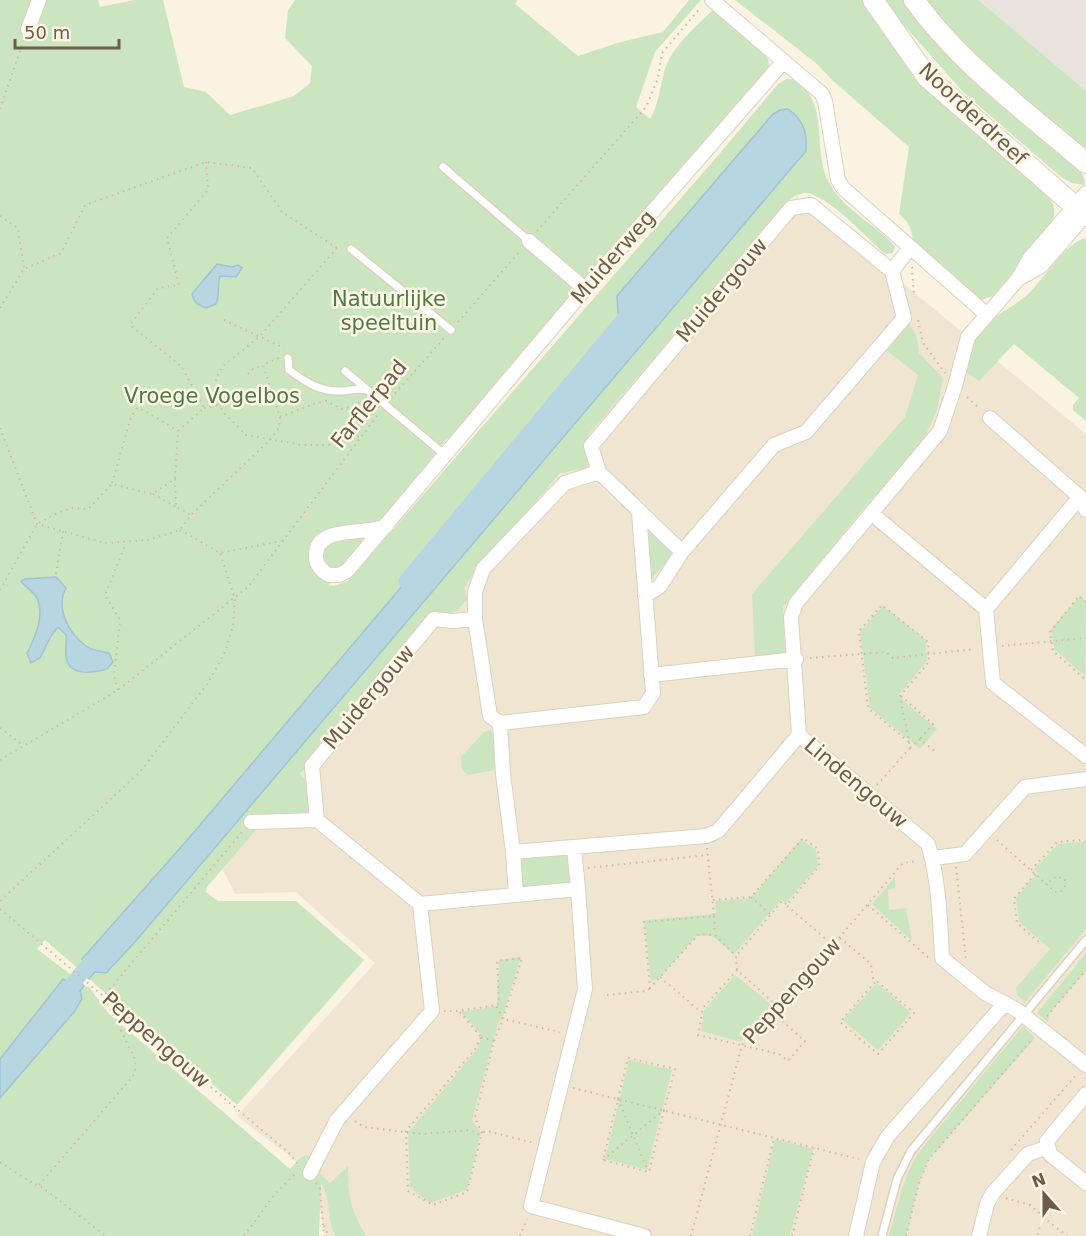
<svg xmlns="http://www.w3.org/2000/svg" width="1086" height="1236" font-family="'DejaVu Sans',sans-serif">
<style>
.residential{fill:#f0e5d0}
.industrial{fill:#e8e3dc}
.green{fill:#cce5c1}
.water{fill:#b8d6e1;stroke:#9fc4d2;stroke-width:1.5}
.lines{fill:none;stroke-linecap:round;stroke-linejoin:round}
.canal{stroke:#b8d6e1;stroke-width:15}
.lane-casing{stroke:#ddd0be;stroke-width:10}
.street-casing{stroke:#ddd0be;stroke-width:16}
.secondary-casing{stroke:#decfb9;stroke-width:22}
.path{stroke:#d1b89f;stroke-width:2;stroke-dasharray:1.5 4.5;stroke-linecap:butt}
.lane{stroke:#fff;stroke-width:7}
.street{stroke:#fff;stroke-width:14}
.secondary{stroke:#fff;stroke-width:20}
.labels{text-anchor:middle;stroke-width:5;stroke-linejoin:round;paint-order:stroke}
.street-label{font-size:21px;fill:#6e5b4a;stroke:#fdf7e6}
.park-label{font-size:21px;fill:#507946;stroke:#fdf7e6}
</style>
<rect width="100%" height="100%" fill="#faf3e1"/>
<path class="residential" d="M797 196 1086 434V1236H325L314 1175 237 1116 375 963 296 892 235 894 213 849Z"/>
<path class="industrial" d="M977 0H1086V100Z"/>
<path class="green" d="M0 0H98L100 7 134 0H163L184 87 206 92 230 115 294 96 310 83 312 66 285 38 288 10 295 0H518L515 4 578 56 617 43 663 32 689 0H701L655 52 636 107 650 119C659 104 660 86 665 69 673 46 695 27 713 10L747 38 768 59 769 66 766 75 450 439H447L429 461V464L329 585 334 586 348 581 721 152 778 84C779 84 785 80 786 79 800 76 814 99 816 110 822 135 817 164 831 186 846 211 876 225 895 246L893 253 885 254C866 237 833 201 811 194 802 191 795 196 789 200L589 434 586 447 589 465 586 468 560 473 464 587 467 599 457 611 435 617 300 774 306 780 311 815 267 817 207 887 206 892 218 901H296L364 960 237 1105 89 979 95 972 106 973 135 942 806 151C807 126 805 117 780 110L773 114 617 296 619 326 590 364 189 838 82 959 88 967 83 973 45 940 37 949 78 980 74 985 62 979 0 1059Z
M735 0H865L1048 194C1056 207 1056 215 1050 229L993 296 981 300 975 297 913 243C912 230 910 223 899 214L909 147 832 80 817 64Z
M882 0H905L1081 170 1085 182 1084 185 1072 183 1061 177 962 91Z
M923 0H978L1086 91V150L1077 145 989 71Z
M1086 238V421L1073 410V405L1079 398 1014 344 979 381 961 368C964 354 971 337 982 327 995 315 1013 307 1027 295 1043 281 1065 242 1086 238Z
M909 324 917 337 919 353 943 378 937 410 923 441 864 508 783 607 785 653 782 656 755 658 752 594 905 417 918 375 886 350Z
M647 527 675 553 651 579 648 562Z
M1080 596 1086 601 1085 676 1054 649 1051 629Z
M883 606 926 640 927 661 898 696 937 729 920 749 870 708 860 631Z
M490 730C498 741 498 758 494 770L468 775 462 770 461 757 484 732Z
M801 839 816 850 818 866 786 903 781 900 734 954 712 936H697L658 979 651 981 644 920 716 914 715 901 751 898Z
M1082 842 1086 845V929L1025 1002 1018 996 1016 988 1050 949 1019 922 1016 898 1037 873 1034 869 1058 844Z
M570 853 573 884 521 888 519 857Z
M895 877V888L888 890 889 910 906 908 912 941 872 904Z
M1086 953V971L1049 1014 1048 1022 1037 1013Z
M521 957 503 1016 498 1023 472 1120 481 1133 467 1190 430 1203 410 1187 408 1133 477 1049 482 1036 461 1012 497 1006 499 960Z
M735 975 773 1006 741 1042 701 1031 704 1010Z
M877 983 911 1013 878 1050 843 1020Z
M84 986 89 987 109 1014 290 1169 299 1159 306 1155 321 1168 320 1174 330 1183 348 1166C348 1198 350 1207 366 1236H335C327 1219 331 1197 321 1183L319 1236H0V1098L74 1012 80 991Z
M1023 1026 1035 1038 929 1159 919 1183 906 1236H889C898 1205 903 1175 922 1148Z
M629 1060 672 1070 647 1170 605 1159Z
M775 1139 813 1149 790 1236H752Z"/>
<path class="water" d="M788 109C804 120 807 132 806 151L135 942 106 973 95 972 89 979 83 973 88 967 82 959 189 838 590 364 619 326 617 296 773 114 780 110Z
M217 264 232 267 238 265 242 268 236 277 220 276C217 286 220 294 216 304L206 308C198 305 194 303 192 294Z
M56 577 66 588C55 608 69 634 86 646 93 651 101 651 109 653L113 662 107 669C92 673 68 677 66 656 65 649 67 642 66 635L58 627 51 636 40 658 31 663 27 653C35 638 45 615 37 598 34 592 25 587 21 581L25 579Z
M63 979 73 985 78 980 84 986 80 991 82 999 74 1012 0 1098V1059Z"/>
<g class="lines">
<path class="canal" d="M406 581 632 309
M59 1000 100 951"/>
<defs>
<path id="lane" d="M443 167 529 241
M351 249 451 330
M288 358 289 370C307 383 320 392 343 391 352 390 358 388 367 390
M345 371 445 455
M882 1236 897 1179 911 1151 1086 940"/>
<path id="street" d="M712 0 822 94 825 101 838 180 843 188 986 314
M28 29 39 0
M1086 193 1030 258 1018 279 968 337 955 386 940 431 796 603 791 617 799 735 928 844C939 880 940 920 942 958L985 993 1017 1010 1086 1065
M529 241 585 289
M892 271 910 248
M1020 278 1041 266 1086 214
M990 418 1080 497 1086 510
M1080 497 986 609 993 683 1086 756
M871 513 986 609
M386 526C366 536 314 524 316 557 316 565 322 571 329 575H339L347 571 585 289 784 61
M682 552 599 472 591 446 791 208 811 205 892 271
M645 596 660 586 682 552 774 445 806 432 904 318 892 271
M651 675 796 659
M500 723 644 707 653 693 639 512
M317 820 312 766 434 619 452 621 475 619
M251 822 317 820 420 904
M574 848 578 889
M513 852 503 774 500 723 490 716 475 619V592L483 569 565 483 599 472
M933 858 965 854 1025 787 1086 779
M516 894 513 852 706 836 718 831 799 735
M1086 1094 1047 1141 1050 1154 1086 1183
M310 1173 337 1120 432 1011 420 904 578 889 585 989 531 1206 644 1236
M856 1236 873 1162 888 1136 1005 1003
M979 1236 987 1204 992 1194 1028 1154 1048 1147"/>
<path id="secondary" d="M873 0 927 77 1086 216
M914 0C960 64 1027 112 1086 163"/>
</defs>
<use href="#lane" class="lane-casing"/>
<use href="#street" class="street-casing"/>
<use href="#secondary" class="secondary-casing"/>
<path class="path" d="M0 109 24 40
M0 216 18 228 24 269
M537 231 646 107 658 78 662 53 701 7
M337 248 260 336 223 366 216 379 215 393 219 405 225 414 246 435 302 445H328L360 436
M912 267 914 297
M0 308 24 269 61 253 85 205 206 162 252 168 282 212 337 248 341 249
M224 320 284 348
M918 320 923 343 945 373
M458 322 520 251
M248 374 253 369 263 365
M967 397 980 409
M391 398 445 337
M204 408 219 405
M280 417 314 404 326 401 342 409 356 405 362 399
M0 428 37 524 105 543 148 540 180 530 191 515 271 439 279 428 280 417 263 365 279 358
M175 479 176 507 191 515
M112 483 131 417 137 408 147 412 178 431
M153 494 176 507
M180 530 220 553 281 541
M56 574 63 531
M0 590 37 524 59 512 73 508 88 509 112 484 152 494 175 479 178 431 204 408 181 366 130 325 158 288 179 285 167 238 208 190 206 162
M1086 602 1079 596 1050 632 1053 651 1085 679 1086 678
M1002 646 1086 638
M810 658 886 652 893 658 975 649
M118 690 114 675 120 620 105 595 126 543
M901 696 933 724 920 739
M0 728 24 746
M910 748 920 739 937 753
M0 760 118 690 248 587 380 412
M877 785 910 748 909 742 900 696 929 662 928 642 882 605 859 631 868 708 909 742
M997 840 1055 892H1061L1065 886V880L1057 876 1046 884
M707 848 714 916 644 922 650 988 699 934 715 935 736 956 737 970 778 1007
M956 867 966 960
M588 868 708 855
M1031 870 1057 842 1082 840 1086 843
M1035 874 1014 899 1017 923 1040 943
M751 897 771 915
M713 900 751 897 803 838 818 849 819 866 787 905 782 901 736 956
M0 901 140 772 208 683 226 650 233 626 235 599 220 553
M868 905 929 958
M787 906 833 945
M0 909 289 1153 298 1164
M714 916 715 934
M840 938 871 964 873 978 914 1013 878 1054 840 1022 876 981
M737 970 703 1008 698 1035 779 1054 788 1061 805 1041 773 1013
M660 977 701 1012
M607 995 647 991 650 988
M444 1011H459L496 1005 503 1019 560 1032
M460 1012 481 1037
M1047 1016 1086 970
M481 1037 494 1041 475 1118 482 1133 467 1192 433 1205 408 1191 406 1131 476 1048Z
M494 1041 503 1019 522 958 497 961 499 1004 496 1005
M573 1088 859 1159
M618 1099 648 1171
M355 1121 364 1127 422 1134 470 1130 478 1134 487 1131 534 1143
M1011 1150 1076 1075
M603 1160 664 1110 675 1069 628 1058 603 1160 649 1172 664 1110
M0 1162 34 1184 39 1185 106 1236
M316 1183 320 1189 324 1236
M39 1185 133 1076 136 1067 134 1057 104 996 243 831
M1006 1198 1030 1205 1043 1216 1037 1236
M1043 1217 1067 1236
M324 1226 329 1236
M244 1236 275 1194 296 1173
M520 1236 527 1219
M691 1236 742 1045 803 980 903 863 918 861
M750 1236 774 1138
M792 1236 814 1148
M906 1236 919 1183 929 1159 1033 1038"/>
<use href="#lane" class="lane"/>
<use href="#street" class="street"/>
<use href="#secondary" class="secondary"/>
</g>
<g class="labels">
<g class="street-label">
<text transform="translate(973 114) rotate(43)" y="7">Noorderdreef</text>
<text transform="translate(613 257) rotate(-49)" y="7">Muiderweg</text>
<text transform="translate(722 290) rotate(-50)" y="7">Muidergouw</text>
<text transform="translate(369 404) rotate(-51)" y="7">Farflerpad</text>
<text transform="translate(369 697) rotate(-50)" y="7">Muidergouw</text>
<text transform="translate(856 783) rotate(40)" y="7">Lindengouw</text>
<text transform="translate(792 991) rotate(-48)" y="7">Peppengouw</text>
<text transform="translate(156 1040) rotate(41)" y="7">Peppengouw</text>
</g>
<g class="park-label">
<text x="389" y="306">Natuurlijke<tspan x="389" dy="24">speeltuin</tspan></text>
<text x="212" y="403">Vroege Vogelbos</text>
</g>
</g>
<g transform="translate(1044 1194) rotate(339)" stroke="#fdf7e6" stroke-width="4.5" paint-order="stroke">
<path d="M0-4.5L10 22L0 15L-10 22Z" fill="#6e5b4a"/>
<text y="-9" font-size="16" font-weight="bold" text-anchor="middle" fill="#6e5b4a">N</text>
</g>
<path d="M15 39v9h104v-9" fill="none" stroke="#6e5b4a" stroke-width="3"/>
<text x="24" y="39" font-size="18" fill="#6e5b4a" stroke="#fdf7e6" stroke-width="4.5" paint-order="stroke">50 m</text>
</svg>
